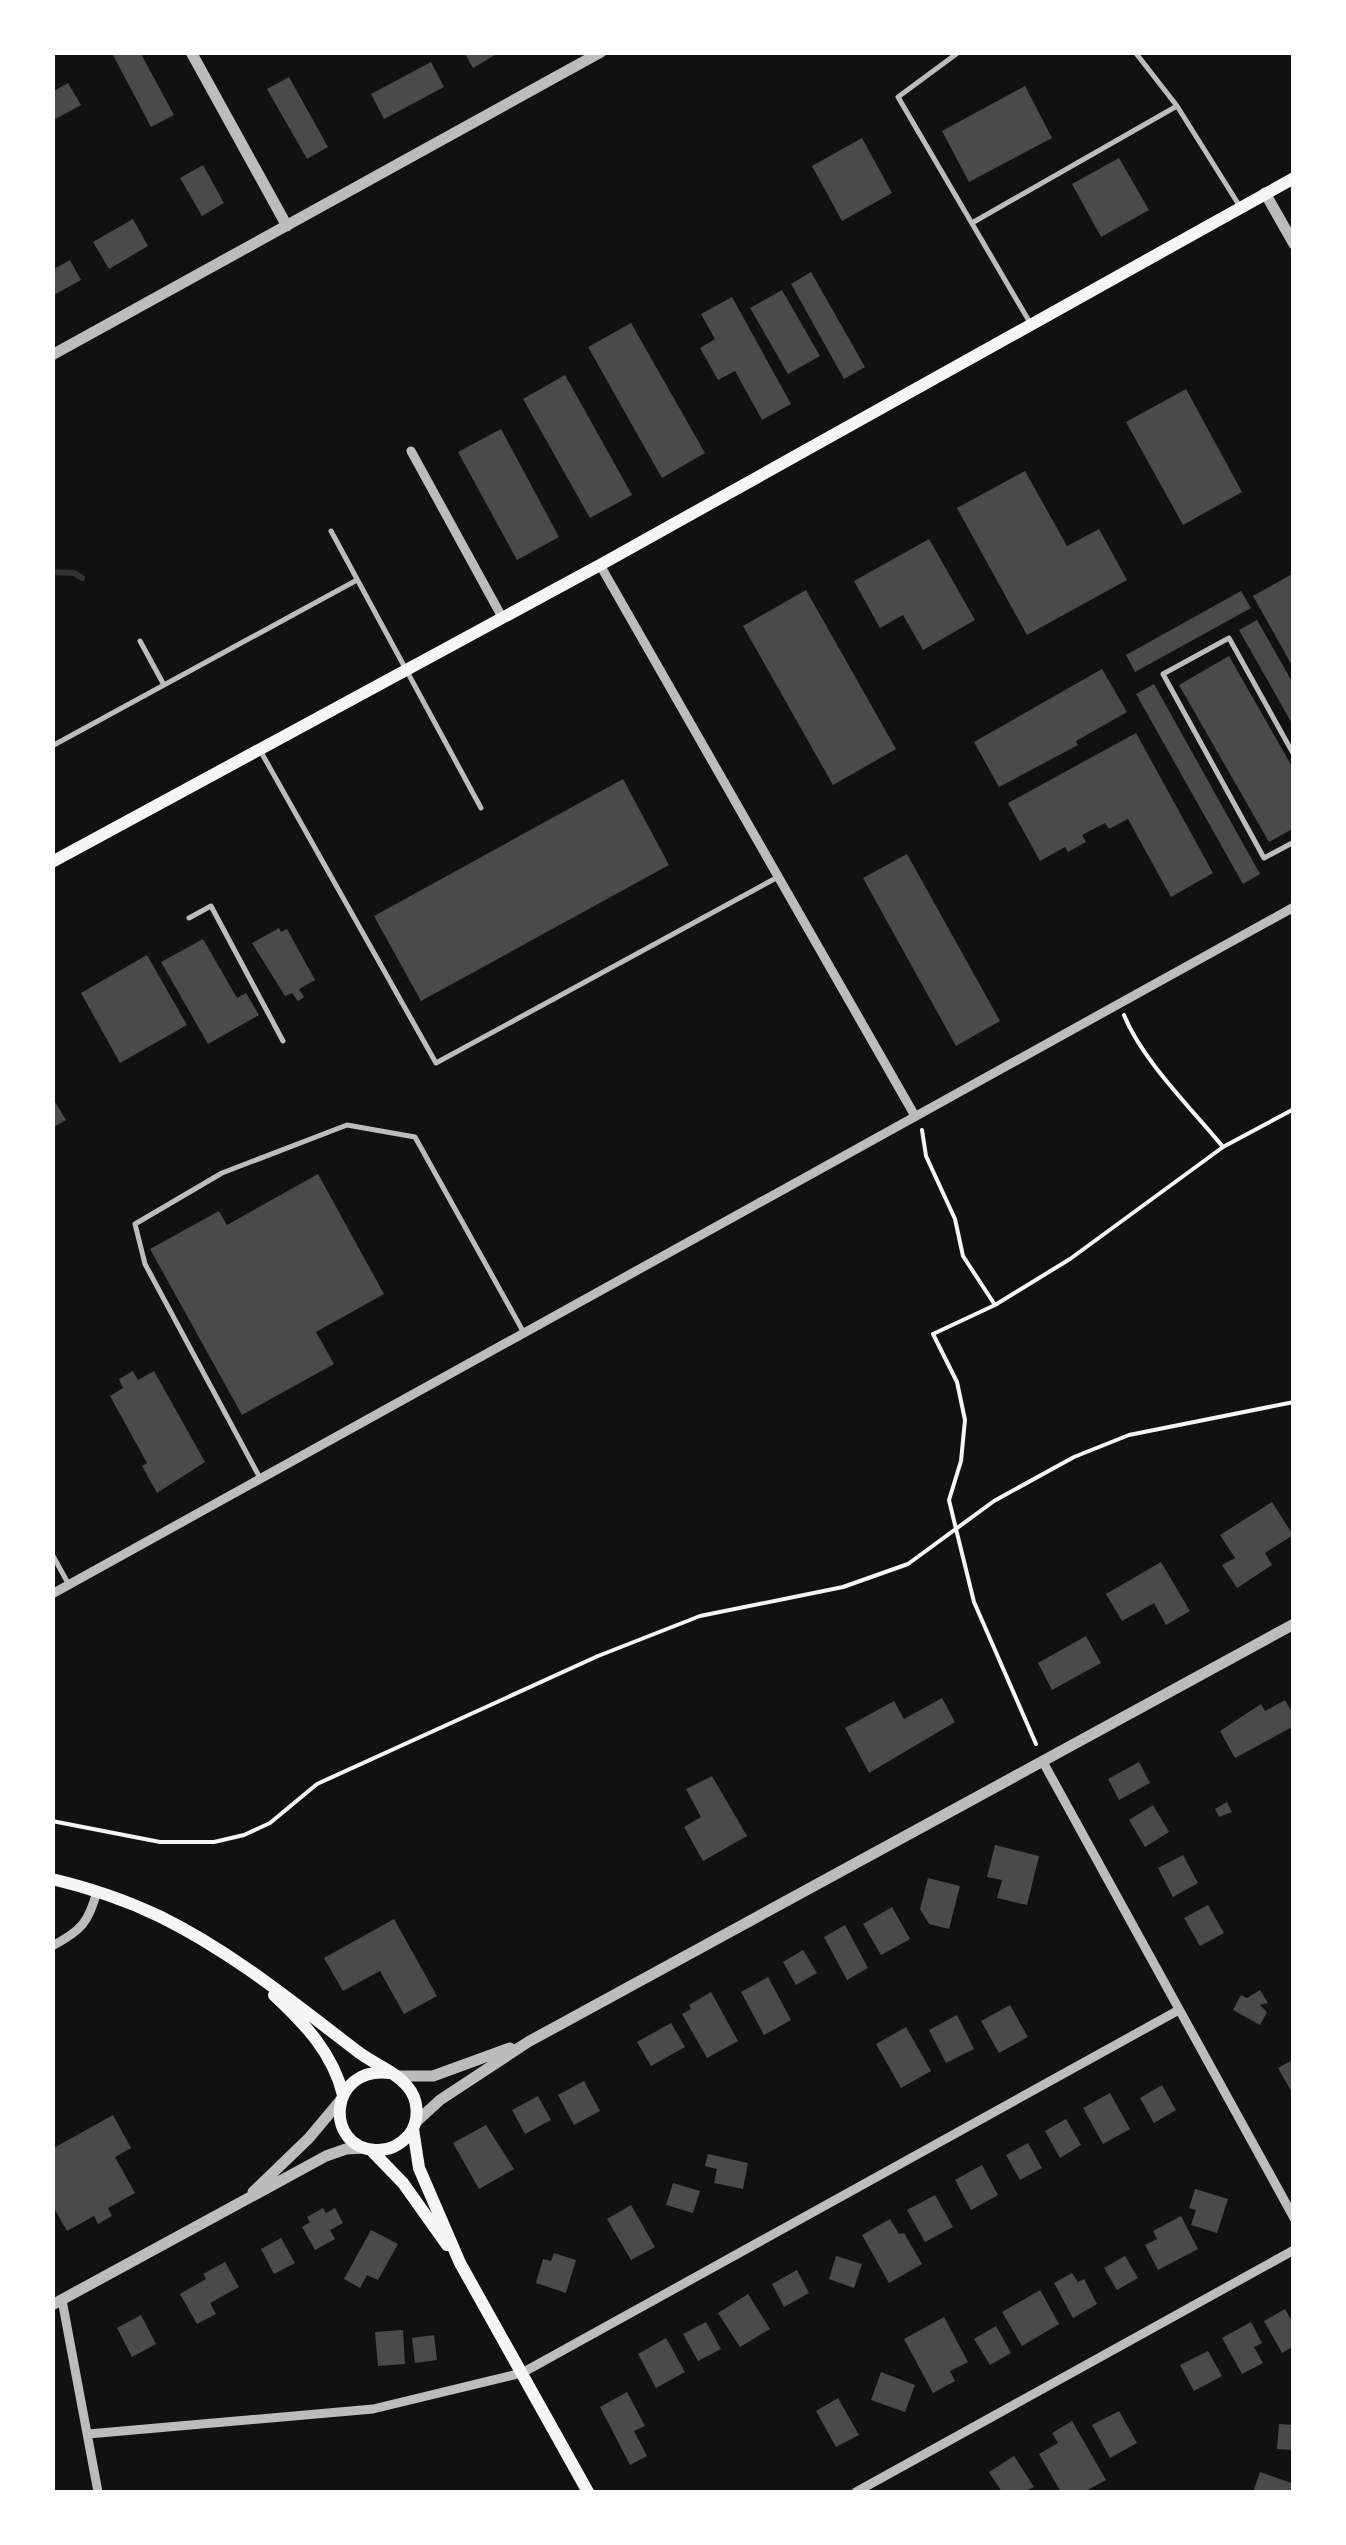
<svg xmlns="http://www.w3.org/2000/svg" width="1346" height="2545" font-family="'IBM Plex Sans',sans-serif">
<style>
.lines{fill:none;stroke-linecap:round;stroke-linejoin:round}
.stream{stroke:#333;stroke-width:6}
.building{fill:#4a4a4a}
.path{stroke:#f5f5f5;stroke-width:4}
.service{stroke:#bcbcbc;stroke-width:5}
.minor{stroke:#bcbcbc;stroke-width:9}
.tertiary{stroke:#bcbcbc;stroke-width:11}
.secondary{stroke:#f5f5f5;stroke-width:12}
</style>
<rect width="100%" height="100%" fill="#111"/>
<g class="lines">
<path class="stream" d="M52 572 74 573 82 578"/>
</g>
<path class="building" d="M117 52H140L174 115 151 127 113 55Z
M464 52H500L473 68Z
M431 62 444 87 384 119 371 94Z
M289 77 328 147 307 159 267 89Z
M68 83 81 105 52 121V92Z
M1025 86 1052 138 969 182 942 131Z
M862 138 892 193 842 221 812 166Z
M1119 158 1149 210 1101 237 1072 184Z
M203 165 224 203 202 216 180 178Z
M133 219 148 246 109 269 93 242Z
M70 260 81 280 52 296V270Z
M811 272 865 367 844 379 791 284Z
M782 290 820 356 788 374 750 308Z
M732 297 791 404 762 420 735 371 718 380 700 348 715 339 701 314Z
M631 323 705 453 662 478 588 347Z
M565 375 632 495 590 518 523 399Z
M1186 389 1242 492 1183 525 1126 422Z
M501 429 559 537 517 560 458 452Z
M1025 471 1067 546 1099 529 1127 580 1027 635 957 508Z
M929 539 975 620 923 650 903 615 880 628 854 581Z
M1294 573V669L1253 596Z
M806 590 896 749 833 785 743 626Z
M1241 591 1251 608 1135 672 1126 655Z
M1257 620 1294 685V727L1239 630Z
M1229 656 1294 770V828L1269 842 1179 685Z
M1102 669 1127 712 1076 741 1078 745 999 787 974 742Z
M1154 684 1260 874 1243 884 1136 694Z
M1136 733 1213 873 1171 897 1128 819 1109 829 1105 823 1082 835 1086 842 1068 852 1065 847 1040 861 1008 803Z
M623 779 669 865 421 1001 374 916Z
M907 854 1000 1021 956 1046 863 878Z
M279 928 281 932 287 929 315 980 299 989 304 997 298 1001 292 993 285 996 252 943Z
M203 939 237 998 246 993 259 1015 208 1044 161 962Z
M147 955 187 1025 120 1063 81 993Z
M52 1097 66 1120 52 1128Z
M318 1174 384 1294 316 1332 334 1364 242 1415 150 1249 219 1211 227 1225Z
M133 1371 138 1380 154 1371 205 1462 157 1493 142 1466 147 1463 110 1396 123 1388 119 1379Z
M1272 1502 1293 1535 1265 1553 1272 1565 1237 1588 1222 1565 1235 1558 1220 1535Z
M1161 1562 1190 1611 1166 1625 1154 1603 1122 1621 1106 1594Z
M1086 1636 1101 1663 1052 1690 1038 1663Z
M942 1698 955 1722 869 1773 845 1728 894 1701 904 1719Z
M1285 1700 1294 1716V1726L1235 1758 1220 1731 1261 1704 1265 1711Z
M1139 1762 1150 1783 1119 1800 1108 1779Z
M712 1776 747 1836 703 1861 684 1827 701 1817 686 1789Z
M1227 1802 1232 1812 1219 1817 1215 1809Z
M1153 1805 1169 1832 1145 1847 1129 1820Z
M995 1845 1039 1856 1027 1905 997 1898 1002 1880 987 1877Z
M1183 1855 1198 1883 1173 1897 1158 1868Z
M928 1878 960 1886 949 1929 929 1924 920 1909Z
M1208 1905 1224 1933 1200 1946 1184 1918Z
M892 1907 910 1939 881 1955 863 1924Z
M394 1919 437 1996 404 2014 380 1971 343 1991 324 1958Z
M845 1925 868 1968 847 1980 824 1937Z
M803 1950 817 1973 796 1985 783 1962Z
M768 1977 791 2020 764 2035 741 1992Z
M1260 1990 1268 2003 1260 2005 1267 2012 1260 2025 1233 2010 1241 1995 1247 1998Z
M711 1992 738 2041 707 2058 682 2014 691 2009 689 2005Z
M1010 2005 1028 2037 999 2053 981 2021Z
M957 2015 974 2049 946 2063 929 2030Z
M671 2023 685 2047 651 2066 637 2042Z
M906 2027 931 2071 901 2088 876 2044Z
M1294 2059V2096L1278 2068Z
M584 2081 600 2111 574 2125 558 2095Z
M1162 2085 1176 2110 1154 2123 1140 2098Z
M1110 2093 1130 2129 1103 2144 1083 2108Z
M538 2096 551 2120 525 2134 512 2110Z
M113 2115 131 2148 115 2157 135 2193 108 2208 112 2216 98 2224 94 2216 67 2231 52 2205V2149Z
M1066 2119 1081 2145 1060 2158 1045 2131Z
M486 2125 514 2169 479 2189 453 2143Z
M1028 2143 1042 2168 1020 2180 1006 2155Z
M708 2154 748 2163 743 2189 714 2183 717 2169 705 2166Z
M982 2165 998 2195 971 2210 955 2180Z
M673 2183 700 2191 693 2213 666 2205Z
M1195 2189 1228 2199 1217 2233 1191 2225 1196 2210 1189 2208Z
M935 2195 953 2227 925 2242 907 2210Z
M631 2205 655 2247 631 2260 607 2219Z
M323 2208 326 2213 335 2208 343 2223 330 2230 335 2239 315 2250 302 2227 310 2222 307 2217Z
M1181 2216 1198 2249 1158 2270 1145 2245 1157 2239 1153 2231Z
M890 2219 899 2234 904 2233 922 2264 889 2283 862 2235Z
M371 2230 398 2244 378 2280 367 2275 360 2288 344 2279Z
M281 2238 295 2263 274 2274 261 2249Z
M554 2253 576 2260 566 2293 536 2283 543 2259 551 2261Z
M836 2256 862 2264 854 2288 829 2279Z
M1125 2256 1138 2278 1117 2290 1104 2268Z
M225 2262 239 2287 210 2303 216 2314 197 2324 180 2294 206 2279 203 2274Z
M797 2270 809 2293 784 2307 772 2284Z
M1072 2273 1078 2282 1084 2279 1097 2304 1073 2318 1054 2283Z
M1040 2290 1059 2324 1022 2346 1002 2312Z
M748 2294 770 2329 740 2347 718 2313Z
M1285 2309 1294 2325V2346L1282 2353 1264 2321Z
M141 2315 156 2344 132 2357 117 2328Z
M944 2317 968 2362 950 2371 955 2381 933 2393 904 2339Z
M706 2322 721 2349 698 2361 683 2334Z
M1251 2322 1262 2343 1254 2347 1263 2363 1242 2374 1222 2338Z
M996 2326 1011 2353 990 2365 974 2339Z
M403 2330 405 2364 378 2366 375 2332Z
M434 2335 437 2360 415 2363 412 2338Z
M666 2338 685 2372 656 2388 638 2354Z
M1208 2351 1222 2376 1194 2391 1180 2365Z
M881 2372 915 2385 905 2412 871 2400Z
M627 2392 645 2426 634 2431 647 2456 630 2465 600 2407Z
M838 2398 859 2435 836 2447 816 2411Z
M1119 2411 1137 2443 1110 2458 1092 2425Z
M1072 2421 1106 2480 1084 2492H1061L1039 2454 1058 2443 1052 2433Z
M1279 2424 1294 2425V2450L1277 2449Z
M1014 2456 1034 2487 1024 2492H1002L989 2472Z
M1260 2472 1294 2484V2492H1253Z"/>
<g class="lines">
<path class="path" d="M1124 1015C1142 1060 1191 1108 1223 1147
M922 1130 926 1156 955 1219 963 1256 995 1305 933 1334 957 1382 965 1420 961 1461 949 1500 956 1529 974 1602 1036 1744
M995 1305 1070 1259 1223 1147 1294 1109
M52 1821 160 1842H214L244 1835 270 1823 317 1784 598 1656 700 1616 843 1587 908 1564 994 1501 1074 1457 1129 1435 1294 1402"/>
<path class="service" d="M959 52 898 97 1029 321
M1135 52 1177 106 1239 205
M972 223 1177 106
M331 531 481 808
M140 641 164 685
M52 746 357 580
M261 752 436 1063 778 877
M1294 755 1229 638 1163 674 1264 858 1294 842
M189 918 211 906 283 1041
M260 1478 145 1264 135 1224 222 1173 347 1125 415 1137 524 1333
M52 1554 69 1585"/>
<path class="minor" d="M411 451 502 617
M600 565 915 1116
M52 1594 1294 907
M1043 1762 1294 2218
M52 1946C81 1931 89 1922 97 1891
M62 2300 98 2492
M88 2434 373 2409 522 2373 1177 2011
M856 2492 1294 2250"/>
<path class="tertiary" d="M191 52 287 226
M1265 193 1294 244
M52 355 601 52
M396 2076H433L510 2048
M416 2122 440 2100 528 2042 1294 1624
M253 2192 309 2138 340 2101
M52 2305 326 2156 346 2149 364 2148"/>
<path class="secondary" d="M52 862 600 565 1294 178
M52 1879C90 1888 126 1900 161 1917 232 1952 294 2003 357 2051 372 2063 395 2071 407 2086 419 2099 420 2121 409 2135 400 2145 388 2151 375 2150 324 2147 328 2066 389 2073
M274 1995C304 2023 333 2053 343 2095
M413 2129 419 2168 460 2263 588 2492
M371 2150 403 2183 447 2245"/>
</g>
<rect width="1346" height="2545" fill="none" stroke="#ffffff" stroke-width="110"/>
</svg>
